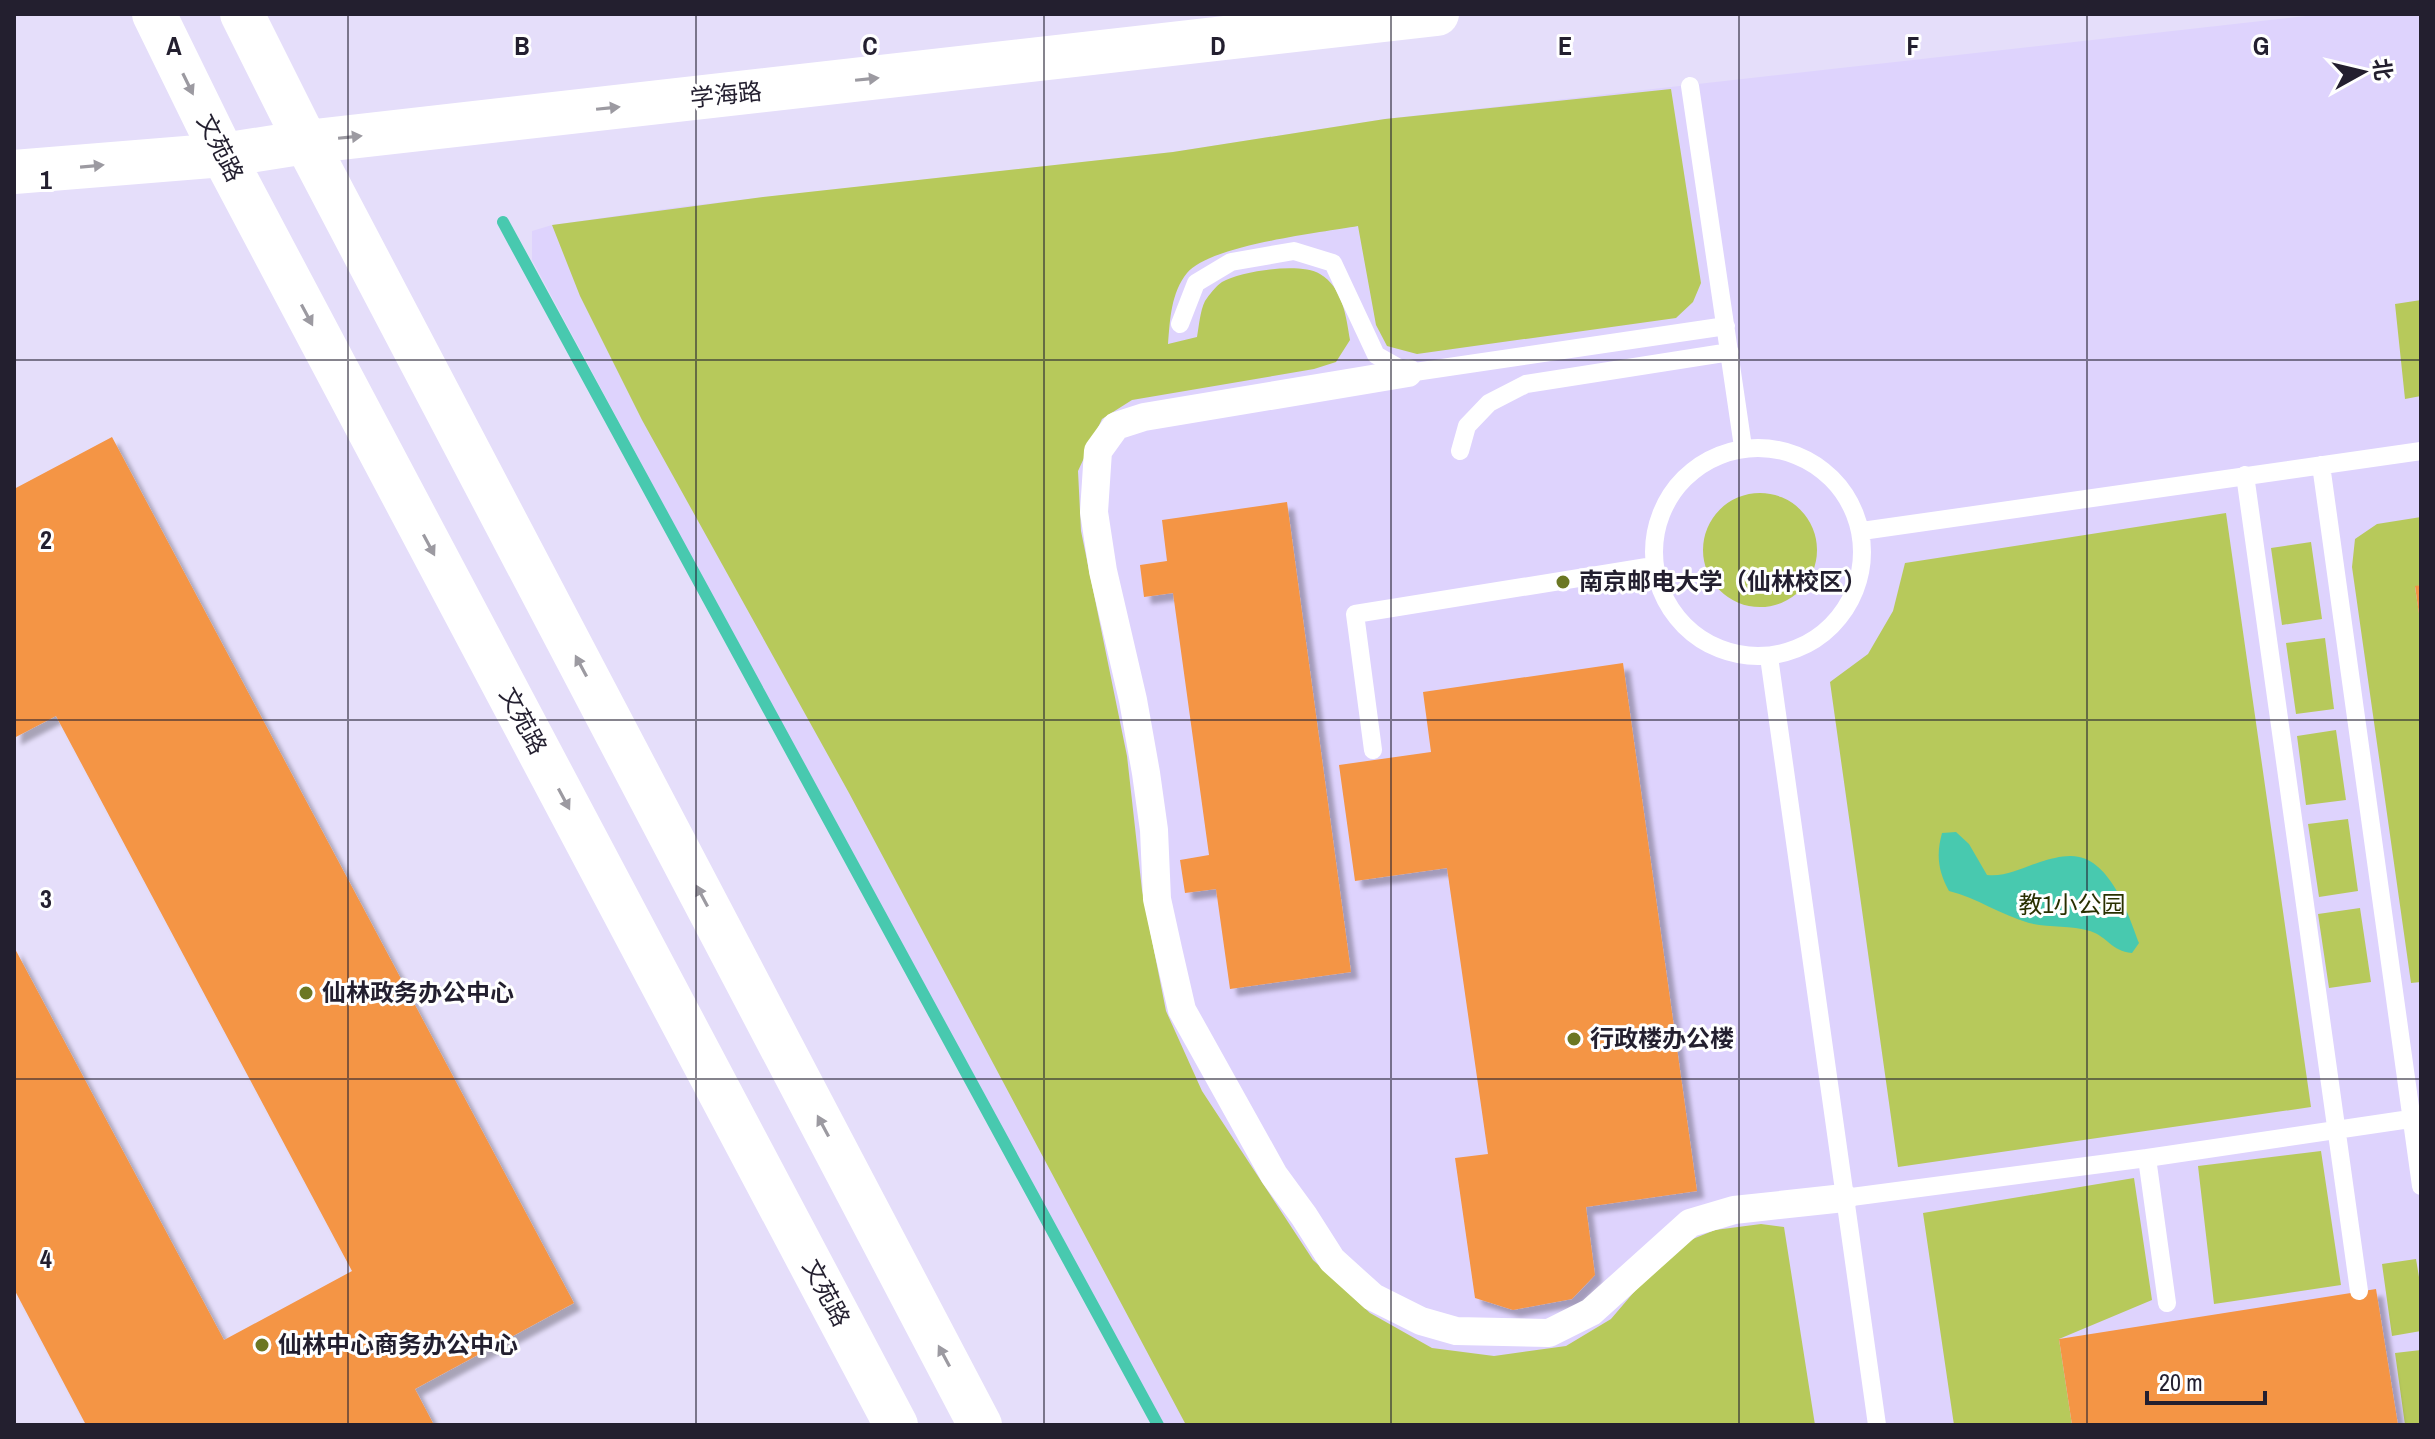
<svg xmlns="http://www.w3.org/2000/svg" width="2435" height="1439" font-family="'Archivo Narrow','Noto Sans SC',sans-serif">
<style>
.built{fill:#ded3fd}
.green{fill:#b7c95b}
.water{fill:#48c9af}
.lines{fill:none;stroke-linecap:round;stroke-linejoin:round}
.stream{stroke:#48c9af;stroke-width:12}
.building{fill:#f49545;filter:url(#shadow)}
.service{stroke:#fff;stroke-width:18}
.pedestrian{stroke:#fff;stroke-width:28}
.secondary{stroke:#fff;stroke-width:44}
.oneway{fill:#9c9aa1}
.grid{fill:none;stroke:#231f2f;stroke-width:2;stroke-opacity:0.55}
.poi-dot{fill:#6b7723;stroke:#fff;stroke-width:3}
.labels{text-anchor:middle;stroke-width:6;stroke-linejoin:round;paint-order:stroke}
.street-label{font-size:24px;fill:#231f2f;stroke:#fff}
.poi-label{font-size:24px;font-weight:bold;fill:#231f2f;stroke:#fff;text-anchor:start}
.park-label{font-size:24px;fill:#293000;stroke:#fff}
.grid-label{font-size:26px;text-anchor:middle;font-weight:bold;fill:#231f2f;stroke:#fff;stroke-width:6;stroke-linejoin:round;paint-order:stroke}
</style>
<defs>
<filter id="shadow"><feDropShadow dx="7" dy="7" stdDeviation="2" flood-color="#0004"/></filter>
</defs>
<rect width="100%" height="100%" fill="#e5defa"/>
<path class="built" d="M2324 14H2421V1425H1158L532 260V231L552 225 686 206 1173 152 1385 119Z"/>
<path class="green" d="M1671 89 1701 283 1693 302 1676 318 1417 354 1387 346 1376 325 1358 226C1319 233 1210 245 1187 273 1171 293 1170 319 1168 344L1197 337C1199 326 1200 311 1205 301 1209 295 1216 286 1222 282 1241 271 1300 262 1320 274 1343 288 1346 316 1350 340L1336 362 1314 369 1132 400 1102 419 1078 471 1081 531 1127 756 1142 890 1166 1011 1202 1091 1313 1260 1370 1313 1432 1348 1494 1356 1566 1346 1611 1319 1663 1258 1683 1243 1715 1230 1761 1224 1784 1227 1815 1425H1186L849 793 642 420 580 296 552 225 763 197 1173 152 1385 119Z
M2421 300V396L2405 399 2395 304Z
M1703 550a57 57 0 1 1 114 0a57 57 0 1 1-114 0Z
M2226 513 2311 1107 1898 1167 1830 682 1868 654 1893 611 1905 563Z
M2421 517V585L2415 587 2421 626V982L2411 983 2352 567 2355 539 2377 524Z
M2311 542 2322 619 2282 625 2271 548Z
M2325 638 2334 709 2296 714 2286 643Z
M2336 730 2346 800 2306 805 2297 736Z
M2348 819 2358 891 2319 897 2308 824Z
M2360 908 2371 982 2329 988 2318 914Z
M2321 1151 2341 1285 2214 1304 2198 1166Z
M2134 1178 2152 1300 2059 1339 2072 1425H1954L1923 1213Z
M2416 1259 2421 1289V1331L2392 1336 2382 1264Z
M2421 1350V1425H2405L2395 1353Z"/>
<path class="water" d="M1956 832 1969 844 1987 875C2006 877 2022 868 2040 862 2049 859 2061 856 2070 856 2109 855 2128 913 2139 943L2132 953C2111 951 2108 937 2090 931 2070 925 2049 928 2029 923 2001 915 1977 898 1949 891 1938 871 1936 855 1942 833Z"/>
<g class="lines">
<path class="stream" d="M503 222 1158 1425"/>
</g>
<path class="building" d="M112 437 574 1303 415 1389 434 1425H86L14 1289V947L224 1340 352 1271 56 716 14 738V489Z
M1287 502 1351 972 1230 989 1216 889 1185 893 1180 860 1209 855 1173 593 1144 597 1140 565 1167 561 1162 520Z
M2421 585V614H2419L2415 586Z
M1623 663 1697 1191 1586 1207 1595 1275 1572 1299 1513 1310 1475 1298 1455 1158 1488 1154 1447 868 1355 881 1339 765 1431 752 1423 692Z
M2376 1289 2398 1425H2072L2059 1339Z"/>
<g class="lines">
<path class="service" d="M1690 86 1743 447
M1180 324 1196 283 1231 262 1294 251 1333 263 1376 355 1408 373 1726 326
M1654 552a104 104 0 1 1 208 0a104 104 0 1 1-208 0Z
M1460 451 1467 426 1489 403 1526 384 1730 352
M2321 465 2421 1186
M2245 475 2359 1291
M1862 531 2421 451
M1769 657 1877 1425
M1373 750 1355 614 1653 566
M2147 1158 2167 1303
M1844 1198 2147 1158 2410 1119"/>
<path class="pedestrian" d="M1408 373 1144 417 1116 426 1098 451 1094 512 1103 571 1133 700 1146 773 1154 830 1157 899 1168 949 1182 1010 1274 1175 1304 1216 1332 1260 1373 1297 1421 1321 1456 1331 1549 1333 1591 1312 1690 1223 1734 1210 1844 1198"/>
<path class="secondary" d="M154 14 223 155 896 1425
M242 14 306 142 980 1425
M14 172 223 155 306 142 1437 14"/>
</g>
<defs><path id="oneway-solid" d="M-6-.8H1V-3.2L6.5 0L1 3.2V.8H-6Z" transform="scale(2)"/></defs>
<g class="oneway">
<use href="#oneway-solid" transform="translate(867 79) rotate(-6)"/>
<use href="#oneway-solid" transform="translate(188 84) rotate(64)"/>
<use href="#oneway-solid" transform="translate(608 108) rotate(-6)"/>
<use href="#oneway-solid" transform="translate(350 137) rotate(-6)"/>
<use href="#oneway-solid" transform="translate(92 166) rotate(-5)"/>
<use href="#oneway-solid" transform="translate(307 315) rotate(62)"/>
<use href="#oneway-solid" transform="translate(429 545) rotate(62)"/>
<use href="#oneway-solid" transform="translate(581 666) rotate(-118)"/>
<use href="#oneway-solid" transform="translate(564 799) rotate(62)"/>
<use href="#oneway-solid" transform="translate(702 896) rotate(-118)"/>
<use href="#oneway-solid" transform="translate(823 1126) rotate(-118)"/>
<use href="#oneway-solid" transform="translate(944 1356) rotate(-118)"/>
</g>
<path class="grid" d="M348 14V1425M696 14V1425M1044 14V1425M1391 14V1425M1739 14V1425M2087 14V1425M14 360H2421M14 720H2421M14 1079H2421"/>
<g class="poi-dot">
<circle cx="1563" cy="582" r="8"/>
<circle cx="306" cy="993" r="8"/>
<circle cx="1574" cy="1039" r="8"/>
<circle cx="262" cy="1345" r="8"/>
</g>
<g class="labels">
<g class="street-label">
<text transform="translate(726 95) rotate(-6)" y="8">学海路</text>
<text transform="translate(220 148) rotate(63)" y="8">文苑路</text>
<text transform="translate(523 721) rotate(62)" y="8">文苑路</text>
<text transform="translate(826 1293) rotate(62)" y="8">文苑路</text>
</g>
<g class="poi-label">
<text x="1579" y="590">南京邮电大学（仙林校区）</text>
<text x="322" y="1001">仙林政务办公中心</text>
<text x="1590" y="1047">行政楼办公楼</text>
<text x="278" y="1353">仙林中心商务办公中心</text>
</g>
<g class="park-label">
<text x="2072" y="913">教1小公园</text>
</g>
</g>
<g class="grid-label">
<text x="174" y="55">A</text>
<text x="522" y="55">B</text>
<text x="870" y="55">C</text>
<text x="1218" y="55">D</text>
<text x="1565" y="55">E</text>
<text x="1913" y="55">F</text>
<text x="2261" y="55">G</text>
<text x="46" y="189">1</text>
<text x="46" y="549">2</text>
<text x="46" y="908">3</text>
<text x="46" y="1268">4</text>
</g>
<rect width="2435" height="1439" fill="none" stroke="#231f2f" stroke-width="32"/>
<g transform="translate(2363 72) rotate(82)" stroke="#ffffff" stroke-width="6" paint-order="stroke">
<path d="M0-6L14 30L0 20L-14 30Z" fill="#231f2f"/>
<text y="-12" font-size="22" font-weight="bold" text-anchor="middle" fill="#231f2f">北</text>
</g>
<path d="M2147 1391v12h118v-12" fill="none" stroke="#231f2f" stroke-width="4"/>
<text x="2159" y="1391" font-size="24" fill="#231f2f" stroke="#ffffff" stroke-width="6" paint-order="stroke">20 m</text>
</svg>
